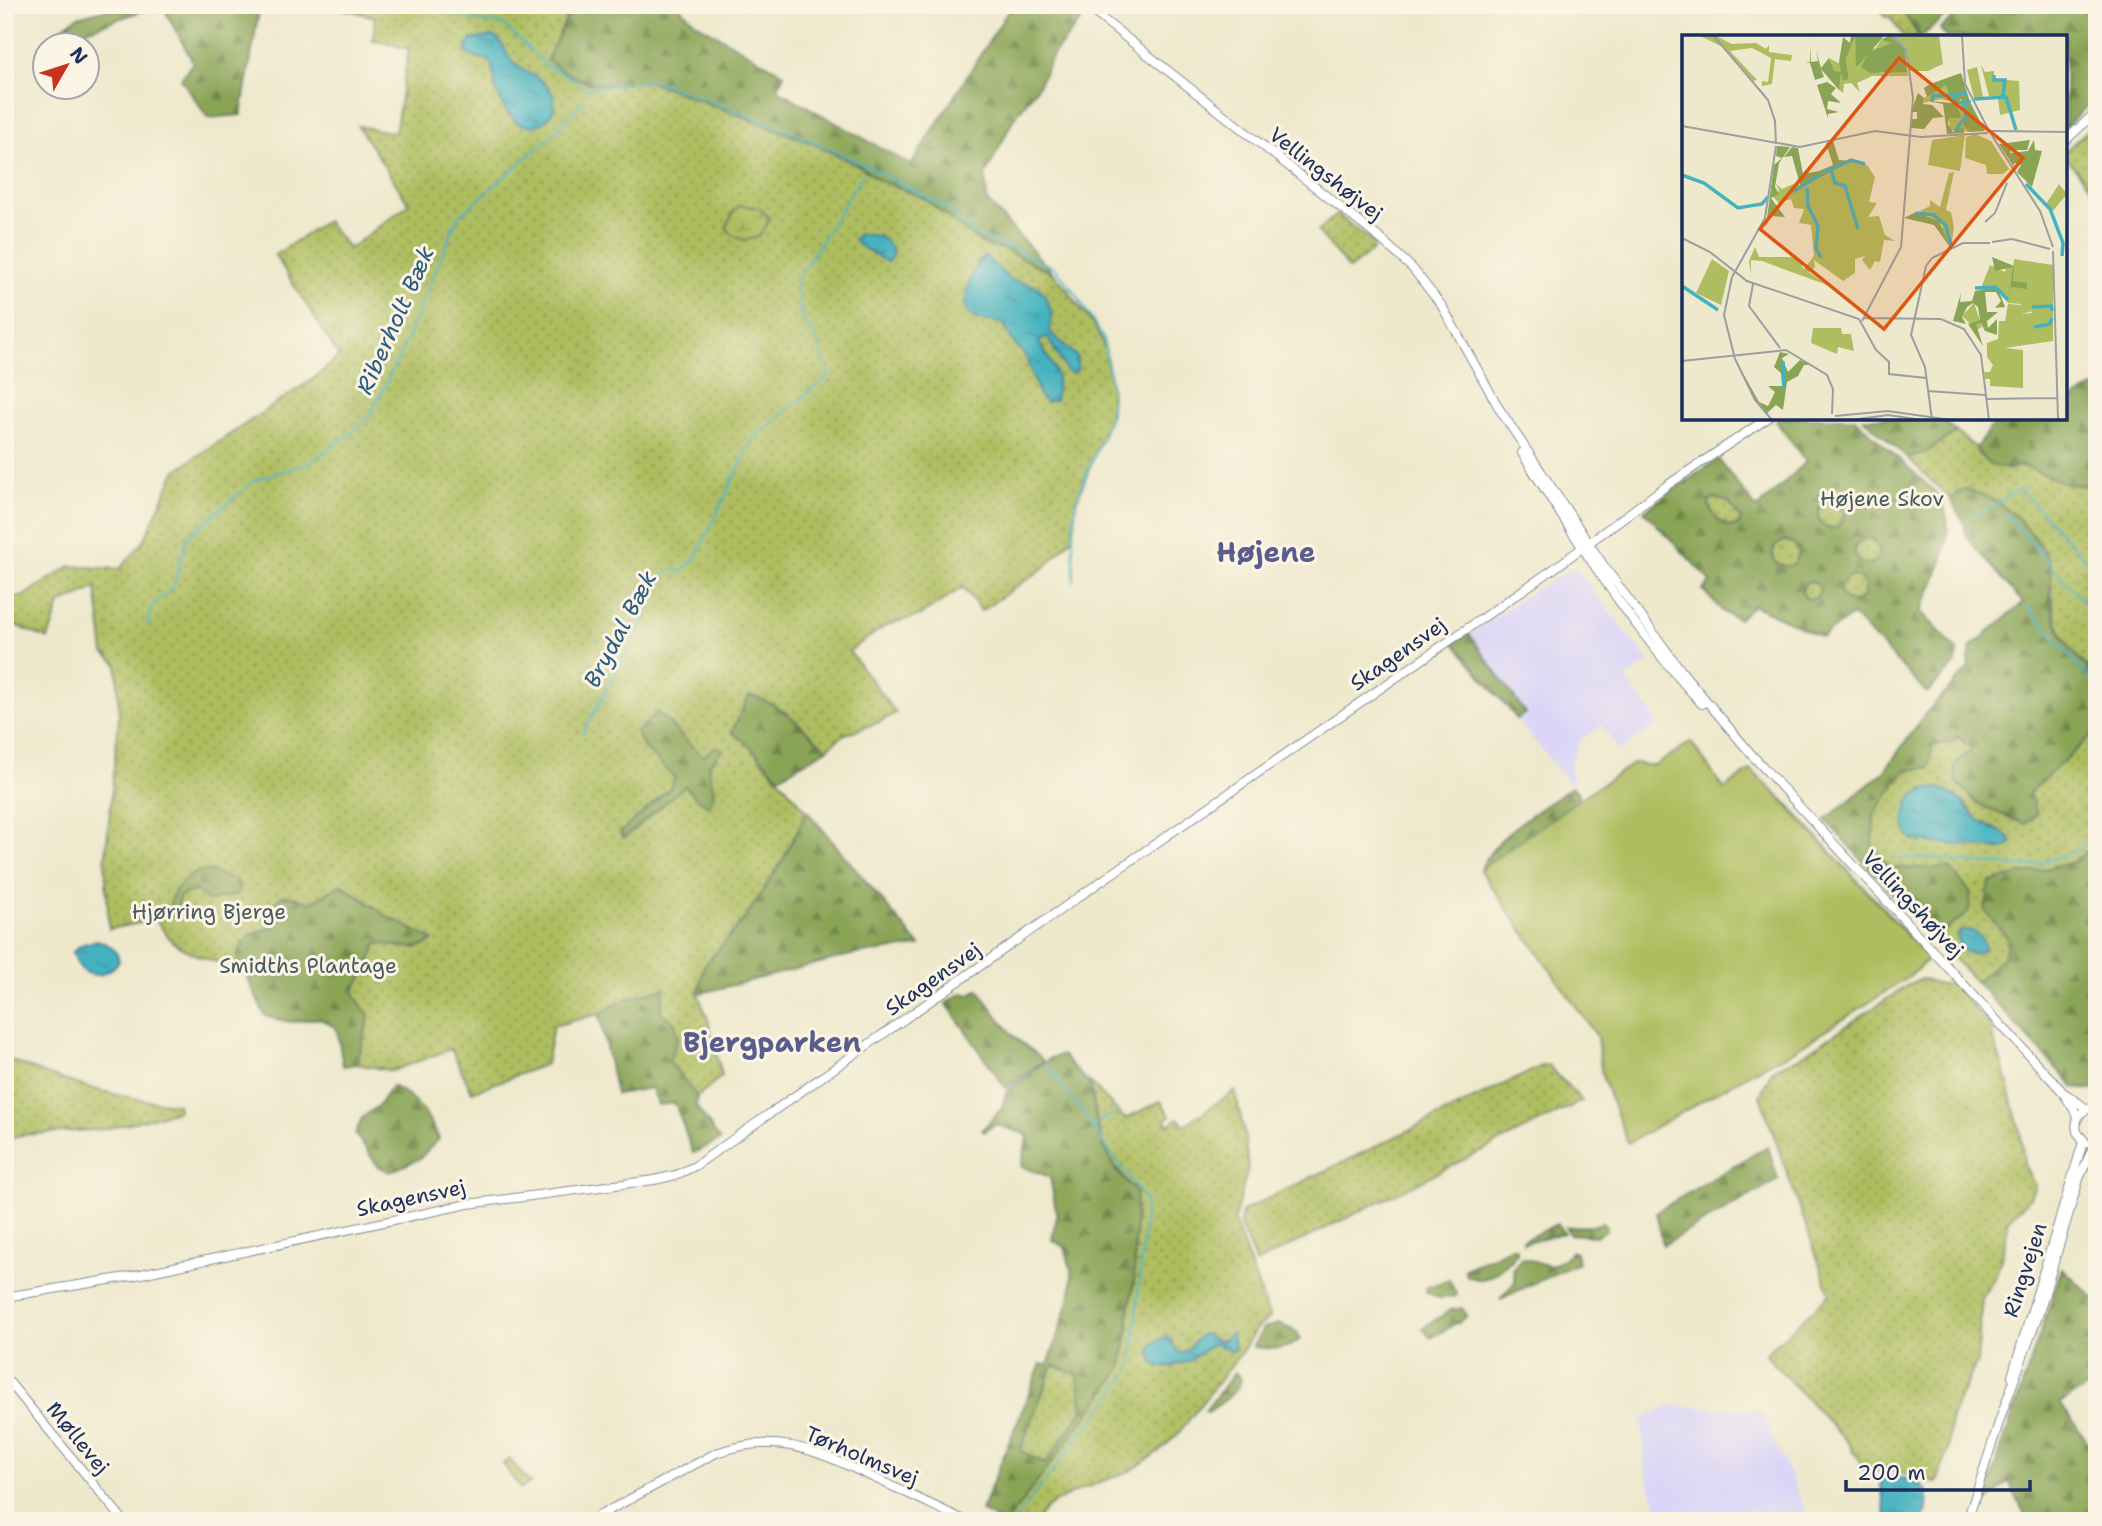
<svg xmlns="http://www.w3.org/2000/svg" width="2102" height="1526" font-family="'Shantell Sans',sans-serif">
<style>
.built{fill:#dbd6f7}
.green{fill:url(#green-dots);stroke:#64765e;stroke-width:2;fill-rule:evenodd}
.forest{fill:url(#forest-firs);stroke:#526a5a;stroke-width:2;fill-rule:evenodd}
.wetland{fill:url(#wetland-marsh);stroke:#64765e;stroke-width:2}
.pitch{fill:#aebd5f;stroke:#64765e;stroke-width:2}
.water{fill:url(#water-ripples);stroke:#30708f;stroke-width:2}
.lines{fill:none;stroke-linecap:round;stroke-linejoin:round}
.stream{stroke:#44b2c0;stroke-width:2}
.secondary-casing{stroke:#848c95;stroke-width:10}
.secondary{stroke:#fff;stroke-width:8}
.rail{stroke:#1b2f5e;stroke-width:2}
.labels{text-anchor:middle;stroke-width:6;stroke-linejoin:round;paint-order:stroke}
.street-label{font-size:21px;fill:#1b2f5e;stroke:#fcf5e5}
.park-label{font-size:21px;fill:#475a5e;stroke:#fcf5e5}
.water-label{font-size:23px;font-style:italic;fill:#295d80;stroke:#fcf5e5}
.district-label{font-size:28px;font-weight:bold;fill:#585d8e;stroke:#fcf5e5}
.inset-river{fill:none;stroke:#44b2c0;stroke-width:3.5}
.inset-road{fill:none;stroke:#9a9ea0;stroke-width:2}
.view{fill:#de5710;fill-opacity:0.15;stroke:#de5710;stroke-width:3.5}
.inset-edge{fill:none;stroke:#1b2f5e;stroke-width:3.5}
</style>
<defs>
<pattern id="green-dots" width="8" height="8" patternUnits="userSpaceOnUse" patternTransform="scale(1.75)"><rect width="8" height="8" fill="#aebd5f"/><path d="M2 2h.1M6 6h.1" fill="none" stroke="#8d9a52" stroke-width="1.8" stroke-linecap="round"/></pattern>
<pattern id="forest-firs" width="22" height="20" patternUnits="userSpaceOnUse" patternTransform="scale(1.75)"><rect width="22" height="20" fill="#8aa456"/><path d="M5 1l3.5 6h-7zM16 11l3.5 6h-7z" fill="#70864a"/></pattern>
<pattern id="wetland-marsh" width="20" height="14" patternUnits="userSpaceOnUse" patternTransform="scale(1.75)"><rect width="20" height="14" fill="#aebd5f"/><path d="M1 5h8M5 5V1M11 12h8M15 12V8" fill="none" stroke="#8d9a52"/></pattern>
<pattern id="water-ripples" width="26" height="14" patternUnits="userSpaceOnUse" patternTransform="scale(1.75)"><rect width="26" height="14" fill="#44b2c0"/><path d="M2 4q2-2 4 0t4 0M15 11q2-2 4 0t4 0" fill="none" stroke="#38919f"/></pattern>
</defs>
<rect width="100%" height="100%" fill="#fcf5e5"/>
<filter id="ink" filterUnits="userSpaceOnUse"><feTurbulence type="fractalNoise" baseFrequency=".0143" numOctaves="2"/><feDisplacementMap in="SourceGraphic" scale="14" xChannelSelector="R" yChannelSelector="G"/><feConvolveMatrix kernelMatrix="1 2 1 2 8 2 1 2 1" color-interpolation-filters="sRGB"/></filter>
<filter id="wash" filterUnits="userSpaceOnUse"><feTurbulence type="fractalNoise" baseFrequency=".00686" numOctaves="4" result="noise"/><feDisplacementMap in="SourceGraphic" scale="28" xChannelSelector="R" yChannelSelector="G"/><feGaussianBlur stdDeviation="1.57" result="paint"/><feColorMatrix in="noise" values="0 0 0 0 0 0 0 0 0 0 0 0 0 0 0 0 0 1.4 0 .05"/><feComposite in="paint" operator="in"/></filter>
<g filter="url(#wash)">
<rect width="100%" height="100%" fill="#eee8cc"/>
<path class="built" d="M1570 570 1578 571 1649 662 1626 678 1659 723 1619 751 1602 725 1581 739 1571 763 1572 787 1517 719 1525 713 1469 634 1533 591Z
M1671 1406 1760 1410 1811 1521H1760L1753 1508 1731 1521H1662L1646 1473 1641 1418Z"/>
<path class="green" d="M340 5H573L547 60 565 73 588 83 611 85 650 81 817 145 860 166 879 180 924 198 977 240 989 246 1003 249 1030 261 1053 273 1063 284 1095 327 1105 348 1111 385V413L1076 503 1073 537 1045 567 981 611 963 587 921 615 887 625 849 651 896 713 879 722 843 735 827 749 811 736 749 697 732 732 751 747 807 811 784 858 746 917 704 967 698 994 708 1019 722 1076 697 1097 669 1061 678 1038 659 1011 664 988 626 999 599 1014 553 1026 546 1064 472 1092 451 1049 392 1071 357 1064 369 1017 354 995V990L366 970 377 943C394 945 419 953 433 940L387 916 345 886 341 885 310 903 285 895 276 907 280 921 277 926C252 933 248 931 237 956L242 970C219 962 192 957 173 942 166 936 162 926 155 920L109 929 105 863 119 715 117 664 104 653 96 588 60 604 48 639 5 621V595L22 597 70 566 120 569 144 541 175 471 317 376 339 356 275 255 326 221 349 249 409 204 358 126 395 133 409 49 373 40 375 17 340 8Z
M1878 5H1899L1919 37H1904L1890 17H1886Z
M2097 122V204L2091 187 2065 156V151Z
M1337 214 1374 243 1373 250 1349 269 1318 231Z
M1956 432 1976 448 1979 455 2008 470 2021 465 2068 484 2097 486V675C2054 645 2052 605 2048 558L1958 492 1950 499 1908 458 1923 454Z
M1716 498 1728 502 1741 519 1739 525C1724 531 1714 518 1709 505L1710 500Z
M1818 515a13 13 0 1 1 26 0a13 13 0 1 1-26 0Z
M1854 551a13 13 0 1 1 26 0a13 13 0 1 1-26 0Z
M1773 554a13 13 0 1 1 26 0a13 13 0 1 1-26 0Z
M1840 589a13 13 0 1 1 26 0a13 13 0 1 1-26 0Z
M1802 590a9 9 0 1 1 18 0a9 9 0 1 1-18 0Z
M2097 730V844L2074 862 1990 882 1986 911 2009 940 2003 958 1976 982 1934 938 1968 913 1950 868H1890L1873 847 1874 813 1894 785 1906 769 1933 745 1951 742 1957 736 2029 793ZM1908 802 1965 803 1977 819 2005 834Z
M1921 979 1940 984 1953 983 1994 1030 1992 1035 2006 1076 2021 1135 2024 1164 2035 1186 2029 1199 2008 1220 2004 1247 1996 1275 1982 1297 1977 1362 1951 1417 1948 1450 1937 1483 1887 1468 1867 1473 1849 1444 1765 1354 1830 1294 1760 1096 1772 1070 1798 1058 1911 983Z
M5 1058C61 1081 116 1099 177 1104L178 1111 106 1129 21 1135 5 1141Z
M1544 1065H1548L1582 1101 1256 1263 1240 1225 1242 1211Z
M1090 1082 1125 1119 1161 1101 1170 1116 1166 1120 1169 1125 1178 1118 1184 1125 1235 1091 1245 1137 1248 1169 1234 1220 1270 1318 1257 1328 1240 1354 1177 1435 1158 1452 1132 1470 1075 1492 1055 1502 1046 1509 1037 1521H1007L1121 1368 1129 1327 1128 1315 1134 1283 1136 1192C1100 1154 1099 1132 1090 1082Z
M1054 1364 1078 1375 1083 1410 1045 1464 1020 1450Z
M509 1459 530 1483 521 1489 503 1464Z"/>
<path class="forest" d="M123 5H160L89 29 64 45 54 34 77 17Z
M162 5H260L241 115 208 118 181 79 193 62Z
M573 5H677L696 23 784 74 778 90 911 165 1012 5H1076L1086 14 1053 55 1038 86 1013 120 985 176 987 201 1053 273 1003 249 989 246 977 240 924 198 879 180 860 166 817 145 650 81 611 85 588 83 565 73 547 60Z
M1898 5H1958L1921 37Z
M1968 5H2097V95L2065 128V37H1947L1940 29Z
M2093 387 2097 389V486L2068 484 2021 465C2001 472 1986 468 1976 448L1997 418H2065V398L2074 399Z
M1779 418H1854L1936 493C1963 530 1936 575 1921 612L1958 651 1956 663 1927 693 1852 615 1822 637 1753 605 1739 619 1724 613 1703 590 1711 582 1644 511 1718 459 1757 509 1806 462 1776 421ZM1716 498 1728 502 1741 519 1739 525C1724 531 1714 518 1709 505L1710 500ZM1830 502 1838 504 1844 515 1839 526 1830 529 1822 525 1818 517 1819 508ZM1866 538 1874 540 1880 551 1875 562C1862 568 1851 558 1856 544ZM1785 540 1793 543 1799 553 1794 564C1780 570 1769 561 1774 547ZM1848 576H1856L1865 584 1864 596 1857 602 1848 601 1841 595 1840 586ZM1811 581 1818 584 1820 590 1817 597 1811 599 1805 597 1802 592 1805 583Z
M1863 418H1940L1956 432 1923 454 1908 458Z
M1964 489C1997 496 2022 518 2040 546 2043 550 2047 555 2049 559 2053 575 2049 593 2052 608 2058 634 2076 660 2097 675V730L2029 793 2037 814 2025 824 1979 805 1956 781 1954 765 1972 749 1957 736 1951 742 1933 745 1929 767 1906 770 1874 813 1873 846 1890 868H1950L1971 893 1968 913 1934 938 1825 820 1884 772 1925 714 1968 669 1971 647 2023 603 1966 536 1964 522 1950 499Z
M1469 634 1525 713 1517 719 1454 643Z
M749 696C782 702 802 728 827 749L779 777 751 747 732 732Z
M657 712C674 725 686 744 704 756L714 747 723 749 708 766 714 793 709 806 697 799 685 786 624 838 620 833 670 788 675 778 643 747 637 732Z
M1754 774 1783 800 1929 958 1910 976 1597 1036 1480 870C1498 831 1539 811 1572 787L1579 793 1578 800 1600 1024Z
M807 811 920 946 855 954 698 994 704 966 746 917 784 858Z
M2097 844V1081L2093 1090 2075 1088 1976 982 2003 958 2009 940 1985 911 1990 882 2074 862Z
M200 871H211L238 882 240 891 237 894 209 901 194 890 179 897 178 915 171 916C165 896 182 878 200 871Z
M341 885 387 916 433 940C421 954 393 944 377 943L366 970 354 990 355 996 369 1016 357 1064 343 1066 337 1029C314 1012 318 1020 294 1022 285 1022 274 1018 265 1016L237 956C248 930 252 934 277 926L280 921 276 902 281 896 295 897 310 903Z
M665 988 660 1011 675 1023 678 1038 669 1061 697 1097 696 1106 720 1140 693 1153 675 1103 658 1105 652 1088 616 1094 599 1014 626 999Z
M978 989C990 1005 1001 1021 1013 1035 1022 1046 1034 1049 1043 1061L1006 1088 946 1003 962 993 970 995Z
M1062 1055 1090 1085 1099 1135 1115 1170 1136 1192 1134 1283 1128 1315 1129 1327 1121 1368 1110 1385 1007 1521H998L981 1511 1041 1364 1048 1365 1071 1294 1072 1273 1065 1247 1052 1240 1057 1216 1050 1177 1021 1166 1028 1135 995 1124 984 1132 982 1130 1002 1108 1006 1092 1050 1058ZM1053 1365 1078 1375 1083 1410 1045 1464 1020 1450Z
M392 1086C416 1098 428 1114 439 1139L419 1159 390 1172 378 1166 355 1134 362 1118 379 1105Z
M1768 1146 1778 1180 1663 1245 1656 1212Z
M1602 1223 1606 1227V1231L1596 1236 1569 1234 1566 1227 1592 1226Z
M1557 1224 1564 1233 1523 1243 1524 1240Z
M1512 1247 1517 1249V1253C1505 1267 1485 1289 1465 1274V1269Z
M1572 1251 1576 1252 1578 1263 1500 1299 1515 1282 1513 1268 1522 1258 1550 1266 1561 1261Z
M2062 1268 2097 1301V1396L2087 1387 2060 1403 2097 1455V1521H2028L2009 1481 1981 1509Z
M1449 1279 1457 1295 1455 1296 1440 1298 1426 1292V1288Z
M1462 1308 1467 1315 1465 1318 1431 1338 1422 1328 1451 1310Z
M1279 1324 1297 1332 1300 1339C1286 1353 1269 1348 1253 1347L1263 1328Z
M1235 1372 1241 1379C1240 1391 1219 1405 1208 1412L1205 1411Z"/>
<path class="wetland" d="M740 205 759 208 769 217C763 241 742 248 726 228L733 212Z"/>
<path class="pitch" d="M1691 742 1724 789 1751 770 1776 794 1929 958 1910 976 1792 1052 1758 1069 1628 1143 1602 1076 1597 1036 1480 870 1578 800 1634 763 1654 766Z"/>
<path class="water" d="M493 36C505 42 506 58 516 65 530 76 546 79 553 96 561 117 533 135 516 121 507 114 499 99 496 89 493 81 496 68 490 62 483 56 472 59 465 53L471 40Z
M859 234C878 236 888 235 893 255L887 262 857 244 854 239Z
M985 256 1011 280 1037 286 1044 294 1052 314 1049 331 1077 357V371L1071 373 1066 370 1047 336 1039 342C1052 367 1062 370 1055 400L1046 402 1040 397 1025 355 1013 342 1003 323 975 319 966 310C964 293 972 266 985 256Z
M1940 788 1958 798 1977 819 2009 837 2012 844 2003 849 1915 841C1899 832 1905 809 1912 796L1925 789Z
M1967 930C1978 932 1985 939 1984 950L1971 954 1961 949 1957 937 1960 931Z
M97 940C107 943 118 950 119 961 102 982 79 979 73 951L81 945Z
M1231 1333 1235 1349 1231 1352 1226 1347 1213 1344 1189 1361 1165 1368 1154 1363 1150 1354 1153 1344 1164 1337 1169 1338 1179 1353 1184 1352 1202 1334C1210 1335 1217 1344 1225 1339 1227 1337 1228 1334 1231 1333Z
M1886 1476 1916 1480 1928 1492 1927 1510 1921 1521H1887L1880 1481Z"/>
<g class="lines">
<path class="stream" d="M442 5 464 18
M470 20 503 24 546 65 568 76 586 89 653 80 785 129
M787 130 867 166 947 208 975 235 1012 248 1055 268 1076 294 1103 338 1112 392
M2006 514 2097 617
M1975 517 2020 489 2097 571
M1074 581C1074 556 1071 529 1076 504 1084 467 1111 434 1112 395
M2027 606 2093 682
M148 625 151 607 173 587 186 541 191 534 255 480 309 463 352 433 370 415 402 351 458 217 549 138 585 100
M2097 679 2093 682 2097 686
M583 733 642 625 666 572 673 568 681 572 696 557 753 438 830 375 812 329 802 320 795 283 863 174
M1894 860 1920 858 2029 867 2078 850 2097 832
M1094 1125 1114 1114
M1014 1521 1127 1375 1132 1365 1146 1202 1047 1063"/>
</g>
</g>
<g filter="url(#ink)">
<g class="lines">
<defs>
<path id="secondary" d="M1085 5 1382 240 1413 269 1442 306 1500 410 1606 569 1683 673 1752 755 2062 1091 2078 1116
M2065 141 2097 111
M1522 453C1576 540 1632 628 1702 704
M2066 1094 2087 1109
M2086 1143 2077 1132C2074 1117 2082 1108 2097 1107
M5 1297 127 1277 468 1204 654 1180 676 1175 695 1166 1100 882 1552 570 1666 486 1768 418
M2012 1376 2083 1142
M5 1377 124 1521
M589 1521 716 1453C778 1431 817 1451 872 1477 903 1491 934 1506 966 1521
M1967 1521 2003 1410 2038 1316 2079 1179 2094 1145"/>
</defs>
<use href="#secondary" class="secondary-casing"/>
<use href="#secondary" class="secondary"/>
<path class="rail" d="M5 9 20 5"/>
</g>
</g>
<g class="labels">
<g class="street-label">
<text transform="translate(1326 174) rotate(38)" y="7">Vellingshøjvej</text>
<text transform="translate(1398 654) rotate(-35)" y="7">Skagensvej</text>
<text transform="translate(1913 904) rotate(47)" y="7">Vellingshøjvej</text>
<text transform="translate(933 979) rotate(-35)" y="7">Skagensvej</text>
<text transform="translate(411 1198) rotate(-12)" y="7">Skagensvej</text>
<text transform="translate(2025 1270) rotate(-72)" y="7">Ringvejen</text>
<text transform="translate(78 1438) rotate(51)" y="7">Møllevej</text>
<text transform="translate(862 1456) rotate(23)" y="7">Tørholmsvej</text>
</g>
<g class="park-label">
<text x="1882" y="506">Højene Skov</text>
<text x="209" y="919">Hjørring Bjerge</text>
<text x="308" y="973">Smidths Plantage</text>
</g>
<g class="water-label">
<text transform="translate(395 320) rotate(-66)" y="8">Riberholt Bæk</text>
<text transform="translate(620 629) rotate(-62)" y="8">Brydal Bæk</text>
</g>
<g class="district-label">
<text x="1266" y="562">Højene</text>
<text x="772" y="1052">Bjergparken</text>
</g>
</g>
<g transform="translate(1682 35)">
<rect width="385" height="385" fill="#eee8cc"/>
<path d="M16 0H32L50 9 74 8 84 14 87 10V17L110 20 109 26 93 24 90 49 80 51V46L86 47 89 23 70 13 48 16 75 45 71 46 43 13ZM206 0 223 14 226 41H190L175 48 178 57 169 48 162 49 161 58 157 55 147 23 160 30 161 46 167 44 164 24 173 1 175 33 184 17 190 11 193 14 199 5 206 6ZM187 17H195L207 40 181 33ZM211 0H257L261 29 246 36H227L225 13ZM299 30 303 37 312 36V44L337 46 338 75 318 80 316 64 307 61ZM295 32 301 62 292 63 285 35ZM264 50 274 59 271 67 259 64 241 68 242 63ZM279 64 285 72 288 97 268 95 267 83 276 81ZM293 99 309 106 327 134 321 139H305L304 130 283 123 284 102ZM170 126 185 130 193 142 187 167 195 168 186 182 197 181 203 200 213 206 202 205 198 227 193 226 188 235 180 225 183 221 173 224V238L161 246 132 225 133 232 127 237 145 250 80 226 69 225V239L67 226 73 212 77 222H114L122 234 132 221 129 190 117 188 122 174 112 173 109 164 97 168 91 162 97 156 94 149 100 154 116 147 119 153ZM272 137 264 175 269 177 272 192 269 213 259 198 261 189 238 176 248 171V165L258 172 267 138ZM377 149 385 159 370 177 364 169ZM30 224 47 236 39 270 14 258ZM332 224 371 230V271L339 279V269L326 268 315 251 299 253 308 230 323 237 324 232H331ZM292 268 300 292 295 295 280 281Z" fill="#aebd5f" fill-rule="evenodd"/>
<path d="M169 0H203L174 33 173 2 164 24 167 44 161 46 157 27 161 2 168 8ZM208 0 223 14 225 37 188 38 179 32 187 17 210 8 199 5ZM129 10V27L136 26 134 15 139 33 147 23 152 36 159 37 157 55 139 34 142 42 133 45 128 28H123L128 27ZM279 38 288 67 303 96 288 97 281 90 285 72 279 64 275 68 279 83H267L266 89 271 97 281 92 282 98 265 99 261 69 247 66 270 68 274 59 267 58 264 50 245 62 242 53 248 49ZM145 47 154 53 149 59 159 68 146 66 145 74 157 77 146 79V83L135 50ZM236 58 242 63 241 69 250 70 262 82 251 83 242 94 228 93 229 84H235V77H229ZM348 105 345 115H329L328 118 346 116 352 105 353 115 360 116 350 152 335 137 339 130 332 128V132L317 109ZM151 106 157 125 170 126 119 153 110 121 102 122 110 112 116 113 121 139 137 136 151 130 144 108ZM95 111 108 112 97 128 93 152 97 159 89 163 103 182 89 181 84 191 92 130 100 123 94 121ZM234 177 257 186 268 212 252 190 222 183ZM310 222 332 231 331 246 345 248V254L329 252 327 263 331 232 313 236ZM313 252 317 256 323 272 313 273 319 266 314 257H303L305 277H316L305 286 306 293 315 284V300L303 296 299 288 294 289 301 311 286 289 298 285 296 272 291 268 285 272 280 282 284 289 271 286 279 258 278 267 290 266 293 256ZM98 317 107 319 100 323 106 337 118 325 129 330H122L116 341 105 347 101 375 94 370 84 379 72 364 52 322 77 367 86 371 93 357 86 351H100L99 338 92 332Z" fill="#8aa456"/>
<path d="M131 293H159L160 299H169L172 316 156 312 155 319 129 308Z" fill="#aebd5f"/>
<path d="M283 100 278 136 246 130 250 105ZM326 269 339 270 340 279 350 278 349 271H371V306L323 313 341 315V353L308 351V344H303L302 337H308L311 330 305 322V308L316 304 317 286H323Z" fill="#aebd5f"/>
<path class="inset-river" d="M312 40V45H323L321 61M271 61 272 68 289 67M292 64 324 62 334 95M250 67 251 61 285 59M273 96 284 81 282 68M149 135 153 148 163 151 176 194M141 138 169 125 183 129M0 140 22 148 56 173 80 169 86 162M344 149 368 174 381 208 380 221M125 153 126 171 136 191 134 213 139 223M111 157 139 139M234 178 252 180 264 191 269 211M0 251 36 275M293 253 314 252 326 265M350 272 369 271 370 276M352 292 368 289 370 283M101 326 102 352"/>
<path class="inset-road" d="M31 0 86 65 93 86 94 109M280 0 283 49 307 96M0 91 118 112 193 96 239 102 306 98M310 96 385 97M309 99 358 176 371 212M303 187 313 178 325 148M0 203 28 217 65 246 177 284 194 315 207 327V339L244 343M310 207 330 204 368 214M371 216 376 384M71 249 67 271 98 313M181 283 259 284 282 294 299 320 307 385M180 286 219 212 231 63 224 14 210 0M0 326 104 315 145 340 151 354 150 379M246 356 303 360M304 364 375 363M153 381 206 376 269 385M90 385 73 365 53 324 42 280 50 242 83 183 94 111M169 385 206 380 240 385M250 385 243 332 229 300 244 231 250 223 281 208H308"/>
<path class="view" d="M217 23 341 123 202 294 78 194Z"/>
<rect width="385" height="385" class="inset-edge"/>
</g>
<rect width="2102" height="1526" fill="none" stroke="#fcf5e5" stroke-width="28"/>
<g transform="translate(66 66) rotate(51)"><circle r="33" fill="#fcf5e5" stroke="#a2a6af" stroke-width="2"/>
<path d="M0-5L12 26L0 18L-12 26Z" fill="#c8321e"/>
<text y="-10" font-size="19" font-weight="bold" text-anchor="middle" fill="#1b2f5e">N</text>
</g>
<path d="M1846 1480v10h184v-10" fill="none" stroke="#1b2f5e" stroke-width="3.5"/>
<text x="1857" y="1480" font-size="21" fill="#1b2f5e" stroke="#fcf5e5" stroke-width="5" paint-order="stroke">200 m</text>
</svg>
